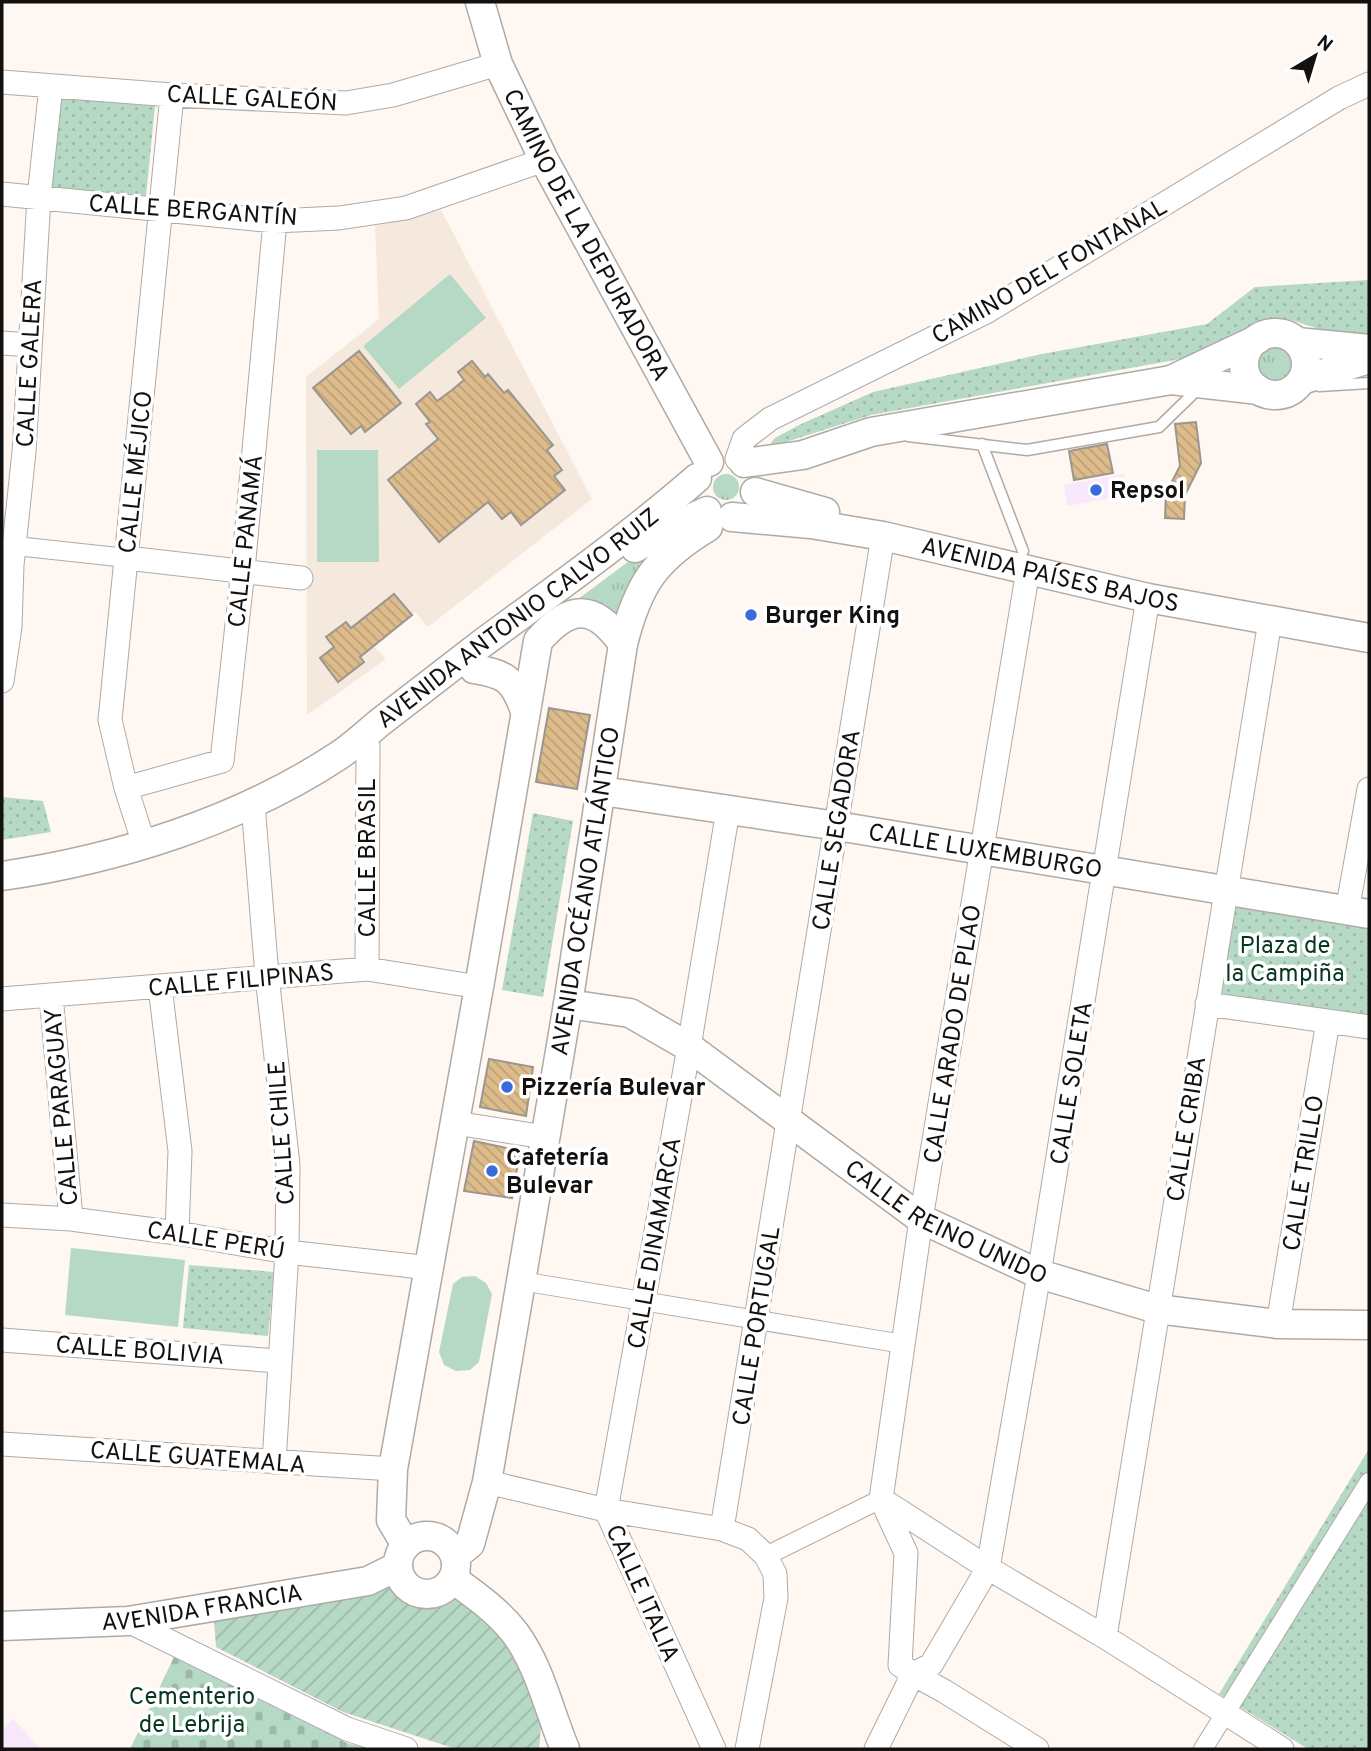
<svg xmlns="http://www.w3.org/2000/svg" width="1371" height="1751" font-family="Overpass,sans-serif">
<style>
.commercial{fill:#f9e8fb}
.built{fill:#f5e9de}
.grass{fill:url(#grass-tufts)}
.cemetery{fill:url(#cemetery-stones)}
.park{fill:url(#park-dots)}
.garden{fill:url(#garden-furrows)}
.pitch{fill:#b6d9c5}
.building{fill:url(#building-back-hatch);stroke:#9a9690;stroke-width:2}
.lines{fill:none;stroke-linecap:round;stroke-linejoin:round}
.service-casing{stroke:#b0aaa5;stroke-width:13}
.pedestrian-casing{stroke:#b0aaa5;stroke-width:20}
.minor-casing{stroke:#b0aaa5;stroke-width:25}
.tertiary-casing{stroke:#b0aaa5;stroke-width:31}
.service{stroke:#fff;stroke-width:10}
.pedestrian{stroke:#fff;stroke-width:18}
.minor{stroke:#fff;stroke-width:23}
.tertiary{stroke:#fff;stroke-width:28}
.poi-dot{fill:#3a6bdb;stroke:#fff;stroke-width:2.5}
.labels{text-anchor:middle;stroke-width:7;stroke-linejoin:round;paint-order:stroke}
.street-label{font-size:24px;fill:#13110f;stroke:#fff}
.poi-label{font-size:24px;font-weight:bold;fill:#13110f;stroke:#fff;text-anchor:start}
.park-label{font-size:24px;fill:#073722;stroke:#fff}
</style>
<defs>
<pattern id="grass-tufts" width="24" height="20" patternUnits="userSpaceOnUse" patternTransform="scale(1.75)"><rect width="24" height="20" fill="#b6d9c5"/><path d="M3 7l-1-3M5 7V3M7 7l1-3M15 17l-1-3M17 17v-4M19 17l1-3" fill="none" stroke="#9cb9a8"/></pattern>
<pattern id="cemetery-stones" width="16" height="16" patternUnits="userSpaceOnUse" patternTransform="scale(1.75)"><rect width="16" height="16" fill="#b6d9c5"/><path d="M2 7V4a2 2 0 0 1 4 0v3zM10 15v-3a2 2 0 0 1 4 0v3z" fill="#9cb9a8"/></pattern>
<pattern id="park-dots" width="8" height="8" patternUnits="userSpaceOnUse" patternTransform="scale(1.75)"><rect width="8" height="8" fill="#b6d9c5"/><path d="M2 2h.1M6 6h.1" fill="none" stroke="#9cb9a8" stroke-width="1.8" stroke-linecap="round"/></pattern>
<pattern id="garden-furrows" width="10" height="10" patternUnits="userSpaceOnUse" patternTransform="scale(1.75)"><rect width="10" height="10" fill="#b6d9c5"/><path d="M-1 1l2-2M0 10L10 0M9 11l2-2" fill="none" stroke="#9cb9a8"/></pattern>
<pattern id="building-back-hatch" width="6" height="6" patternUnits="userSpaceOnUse" patternTransform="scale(1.75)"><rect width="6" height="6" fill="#ddbb8b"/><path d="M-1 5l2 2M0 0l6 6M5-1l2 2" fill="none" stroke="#bda077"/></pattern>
</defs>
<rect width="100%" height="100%" fill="#fef7f2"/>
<path class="commercial" d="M1124 474 1128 495 1067 506 1064 485Z
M13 1719 41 1749H2V1729Z"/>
<path class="built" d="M441 210 592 499 428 627 415 612 374 646 386 659 307 715 306 377 379 319 375 226Z"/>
<path class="grass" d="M1258 364a18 18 0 1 1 36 0a18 18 0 1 1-36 0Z
M713 487a13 13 0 1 1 26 0a13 13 0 1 1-26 0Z
M681 530 619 623 574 602 644 550Z"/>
<path class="cemetery" d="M174 1657 347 1743 369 1749H130Z"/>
<path class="park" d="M59 97 155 106 146 196 51 187Z
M1369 280V334L1341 336 1291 320 1255 323 1208 354 871 415 767 448 775 438 799 425 873 392 1042 354 1207 324 1255 287Z
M2 797 43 801 51 832 2 840Z
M533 813 573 821 543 997 502 990Z
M1232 901 1369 923V1020L1216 996Z
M189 1265 274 1272 268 1336 183 1328Z
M1369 1449V1749H1308L1219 1694Z"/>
<path class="garden" d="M393 1587 425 1604 462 1594 518 1657 541 1727 539 1749H456L343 1712 216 1647 214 1620Z"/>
<path class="pitch" d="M450 274 486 318 399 389 363 346Z
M317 450H378L379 562H317Z
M71 1248 185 1260 178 1327 65 1315Z
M475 1276 486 1283 492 1294 479 1362 470 1370 456 1371 444 1365 439 1352 453 1284 462 1277Z"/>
<path class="building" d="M359 351 401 403 365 432 361 426 351 434 313 388Z
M472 361 485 377 488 374 504 393 508 390 553 445 547 450 562 470 554 476 565 490 521 525 511 512 502 519 488 502 439 542 388 480 438 439 426 424 430 422 416 404 430 392 437 401 452 390 464 380 458 372Z
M1196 422 1201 463 1185 495 1184 519 1165 518 1166 493 1180 466 1175 424Z
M1107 444 1113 473 1074 480 1069 451Z
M394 594 412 615 360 657 364 662 338 682 320 658 334 647 326 637 346 622 351 628Z
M549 708 590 715 577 789 536 782Z
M489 1059 533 1067 526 1116 480 1107Z
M474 1141 520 1151 512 1198 464 1191Z"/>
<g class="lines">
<defs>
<path id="service" d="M1319 386 1369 383
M908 436 1027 450 1159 427 1199 388
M982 444 1023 551"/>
<path id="pedestrian" d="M16 546 127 558
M521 1281 903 1344
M766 1556 881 1499
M1203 1749 1369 1482"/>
<path id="minor" d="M2 82 172 95 346 103 393 95 498 64
M2 194 275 221 339 218 406 208 544 160
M2 343 30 345
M737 459 744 439 770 419 986 312 1339 98 1369 84
M127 558 301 578
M1148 598 1039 1274 988 1568 1105 1637 1282 1749
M2 681 10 627 12 565 24 452 39 197 51 86
M126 788 222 761 243 570 275 221
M253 804 267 976 288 1165 287 1252 274 1462
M728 810 689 1047 606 1510 722 1529 748 1539 766 1556 775 1574 776 1598 747 1749
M144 844 126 788 110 720 172 95
M1347 911 1369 789
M367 969 368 746
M160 987 180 1151 177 1233
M51 995 71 1219
M2 999 367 969 479 987
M1207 1004 1369 1027
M455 1123 545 1137
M2 1215 71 1219 177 1233 287 1252 430 1268
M1278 1324 1328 1021
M2 1340 278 1361
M2 1444 393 1469
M487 1482 606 1510 714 1749
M881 1499 921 1219 1028 570
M881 1499 988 1568 931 1665 913 1674 900 1665 906 1553Z
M722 1529 883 536
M128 1621 347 1729 406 1749
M1105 1637 1270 621
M876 1749 913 1674 944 1691 1037 1749"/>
<g id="tertiary">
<path id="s1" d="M480 2 498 64 544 160 709 462"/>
<circle cx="1275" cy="364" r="31"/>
<path d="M1297 342 1369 349"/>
<path d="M1171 380 1259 390"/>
<path d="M1302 380 1369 359"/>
<path d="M744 463 803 455 871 432 1171 380 1258 339"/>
<path d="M755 492 825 512"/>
<path id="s2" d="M732 517 811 524 883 536 1148 598 1369 638"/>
<path d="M635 548 660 533 707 511"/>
<path d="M623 644C638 584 655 559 708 527"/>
<path d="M474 669C506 674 514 680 525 711"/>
<path id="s3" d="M602 791 837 826 1369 914"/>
<path id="s4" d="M2 876C118 859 239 821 338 756 352 747 366 734 379 723 413 697 446 671 480 645 553 591 628 538 697 478"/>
<path id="s5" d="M568 1004 630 1013 689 1047 921 1219 1039 1274 1157 1309 1278 1324 1369 1325"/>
<circle cx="427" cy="1565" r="29"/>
<path d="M406 1545 391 1520 393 1469 479 987 538 641C570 604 594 603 623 644L568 1004 487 1482 470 1544 455 1556"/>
<path d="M453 1579C475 1595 498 1611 515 1633 540 1667 549 1711 565 1749"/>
<path id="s6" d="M2 1626 128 1621 368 1581 398 1566"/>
</g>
</defs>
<use href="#service" class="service-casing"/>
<use href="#pedestrian" class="pedestrian-casing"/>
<use href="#minor" class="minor-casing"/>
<use href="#tertiary" class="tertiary-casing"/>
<use href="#service" class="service"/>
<use href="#pedestrian" class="pedestrian"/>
<use href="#minor" class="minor"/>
<use href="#tertiary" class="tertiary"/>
</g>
<g class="poi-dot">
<circle cx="1096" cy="490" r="7"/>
<circle cx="751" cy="615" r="7"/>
<circle cx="507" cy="1087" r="7"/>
<circle cx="492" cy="1171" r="7"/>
</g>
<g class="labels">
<g class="street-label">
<text transform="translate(252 98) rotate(3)" y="8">CALLE GALEÓN</text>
<text transform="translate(193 210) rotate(4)" y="8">CALLE BERGANTÍN</text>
<text dy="8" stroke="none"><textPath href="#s1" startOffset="257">CAMINO DE LA DEPURADORA</textPath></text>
<text transform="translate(1049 271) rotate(-30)" y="8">CAMINO DEL FONTANAL</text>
<text transform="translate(29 363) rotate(-87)" y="8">CALLE GALERA</text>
<text transform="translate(135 472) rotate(-84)" y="8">CALLE MÉJICO</text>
<text transform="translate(245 541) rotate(-84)" y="8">CALLE PANAMÁ</text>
<text dy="8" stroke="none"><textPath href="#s2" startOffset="324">AVENIDA PAÍSES BAJOS</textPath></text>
<text dy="8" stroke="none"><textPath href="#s4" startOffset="586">AVENIDA ANTONIO CALVO RUIZ</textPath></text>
<text transform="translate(836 830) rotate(-81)" y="8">CALLE SEGADORA</text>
<text dy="8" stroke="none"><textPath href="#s3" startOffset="388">CALLE LUXEMBURGO</textPath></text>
<text transform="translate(367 858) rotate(-90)" y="8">CALLE BRASIL</text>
<text transform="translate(585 891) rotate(-81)" y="8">AVENIDA OCÉANO ATLÁNTICO</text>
<text transform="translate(241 980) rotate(-5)" y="8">CALLE FILIPINAS</text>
<text transform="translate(952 1034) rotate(-81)" y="8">CALLE ARADO DE PLAO</text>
<text transform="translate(1071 1083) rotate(-81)" y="8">CALLE SOLETA</text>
<text transform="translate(61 1107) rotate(-95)" y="8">CALLE PARAGUAY</text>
<text transform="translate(1186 1129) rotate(-81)" y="8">CALLE CRIBA</text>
<text transform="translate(281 1133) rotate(-94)" y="8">CALLE CHILE</text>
<text transform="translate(1303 1173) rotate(-81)" y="8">CALLE TRILLO</text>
<text dy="8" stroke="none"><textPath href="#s5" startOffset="443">CALLE REINO UNIDO</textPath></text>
<text transform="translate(216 1240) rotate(9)" y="8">CALLE PERÚ</text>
<text transform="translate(654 1243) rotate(-80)" y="8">CALLE DINAMARCA</text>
<text transform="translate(756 1326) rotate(-81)" y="8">CALLE PORTUGAL</text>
<text transform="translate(140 1350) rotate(4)" y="8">CALLE BOLIVIA</text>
<text transform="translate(198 1457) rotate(4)" y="8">CALLE GUATEMALA</text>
<text transform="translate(643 1593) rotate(66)" y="8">CALLE ITALIA</text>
<text dy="8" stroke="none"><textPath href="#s6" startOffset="201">AVENIDA FRANCIA</textPath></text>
</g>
<g class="poi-label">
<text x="1110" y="498">Repsol</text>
<text x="765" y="623">Burger King</text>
<text x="521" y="1095">Pizzería Bulevar</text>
<text x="506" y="1165">Cafetería<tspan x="506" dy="28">Bulevar</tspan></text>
</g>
<g class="park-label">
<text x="1285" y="953">Plaza de<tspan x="1285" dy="28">la Campiña</tspan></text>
<text x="192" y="1704">Cementerio<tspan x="192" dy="28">de Lebrija</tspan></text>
</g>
</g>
<rect width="1371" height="1751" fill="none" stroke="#13110f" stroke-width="7"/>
<g transform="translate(1315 56) rotate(38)" stroke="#ffffff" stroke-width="5" paint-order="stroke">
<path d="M0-5L12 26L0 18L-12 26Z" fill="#13110f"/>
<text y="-10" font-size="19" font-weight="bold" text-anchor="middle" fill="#13110f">N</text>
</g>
</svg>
